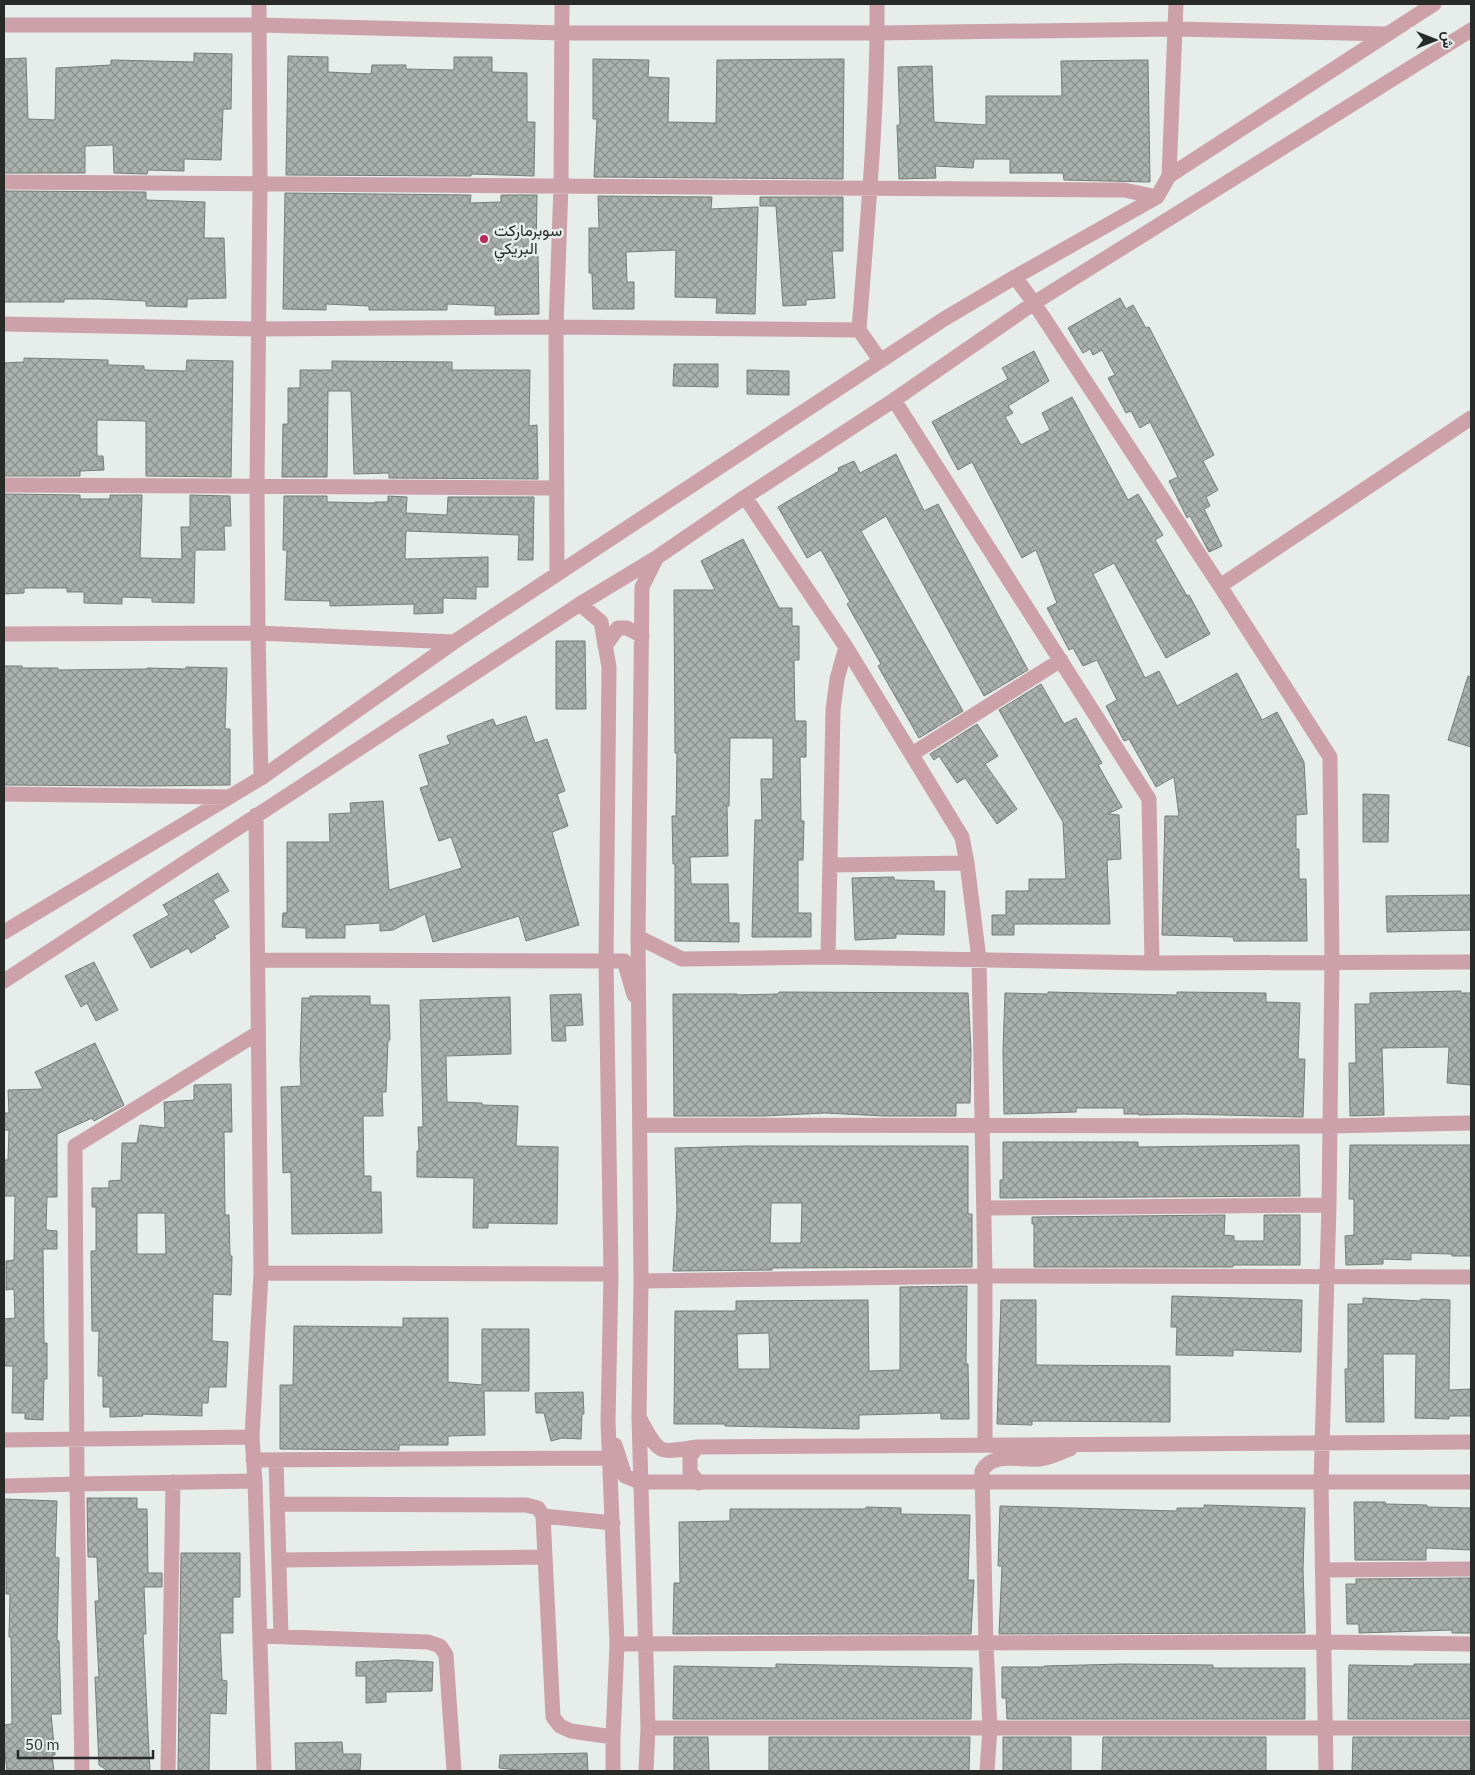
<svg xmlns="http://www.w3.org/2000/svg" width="1475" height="1775" font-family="'IBM Plex Sans',Vazirmatn,sans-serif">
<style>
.building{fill:url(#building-cross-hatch);stroke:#777d7b;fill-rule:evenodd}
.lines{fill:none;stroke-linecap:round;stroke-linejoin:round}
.minor{stroke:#cca1aa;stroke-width:15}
.poi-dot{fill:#b82b5e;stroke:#e6edea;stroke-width:2}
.labels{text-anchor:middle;stroke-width:5;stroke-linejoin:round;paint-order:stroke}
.poi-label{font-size:16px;fill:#272a29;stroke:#e6edea;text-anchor:start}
</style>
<defs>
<pattern id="building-cross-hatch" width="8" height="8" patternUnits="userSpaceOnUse" patternTransform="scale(1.25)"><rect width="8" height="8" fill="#aab1af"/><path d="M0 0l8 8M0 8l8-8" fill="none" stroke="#8a908e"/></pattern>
</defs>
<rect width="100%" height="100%" fill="#e6edea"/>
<path class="building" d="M194 53 232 54 231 109H223L221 160 184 159V171L148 170 147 174 114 173 113 145 85 146V173H4V59L26 58 28 119 55 120 56 68 111 65V60L194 62Z
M288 56 328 57V72L371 74 372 65H406V69L454 70V57H492V72L527 73V122H535L534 176 471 174V176L286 175Z
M593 59 649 60 648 77 669 78 668 122 716 123 717 60 844 59 843 179 594 177 597 119H593Z
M1148 60 1150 182 1064 180 1063 173H1010V159H974L973 168 935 166 936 178 899 179 897 125H900L898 67 932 66 934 122 986 125V96H1062L1061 61Z
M4 191 146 192V200L205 202 204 238H224L226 298 187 299V307L146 306V301L99 299H64V302H4Z
M285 193 471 195 470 203 501 202V195H537L536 253H538L539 314 495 315V306L447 304V310H369V306L326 304V310L283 309Z
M598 196 712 197 711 209 758 207 755 314 716 313 717 298 675 297 676 250 626 252 627 282H634V309H593L592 273H589V228H599Z
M760 197H843V251H832L835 298 806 300V305L783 306 776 206H760Z
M1120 298 1126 309 1133 305 1146 328 1149 327 1214 455 1203 461 1218 490 1206 497 1210 506 1204 509 1222 546 1209 552 1190 516 1187 518 1169 481 1178 477 1150 422 1140 428 1131 411 1126 413 1108 378 1115 375 1102 350 1093 355 1090 349 1083 353 1068 328Z
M1034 351 1049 381 1008 406 1013 413 1005 417 1021 445 1050 430 1042 413 1072 397 1128 500 1138 494 1163 535 1155 540 1187 596 1189 595 1210 634 1166 658 1114 563 1093 574 1145 678 1159 671 1177 706 1237 673 1262 720 1277 712 1304 762 1307 814 1296 815V849H1299V879H1306L1307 941H1234L1233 937 1162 935 1165 816H1179L1174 777 1156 787 1129 739 1124 741 1106 706 1117 700 1097 660 1083 666 1073 648 1069 650 1047 608 1057 603 1036 550 1022 558 972 462 958 470 932 422 1008 379 1002 368Z
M24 358 108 360V365L144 366V370L186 371 187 360 233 361 231 477 146 476V421L97 420V456H103L104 470 80 471V476H4V363L24 362Z
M332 361 452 362V370H530L529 426 537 425 538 479 389 478V473L354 474 351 391H328L327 477H282L283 424H288V388H300V370H332Z
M674 364H718V387L673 386Z
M747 370 789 371V395L747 394Z
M896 454 924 511 938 504 1028 670 984 696 886 516 861 531 963 711 919 738 878 666 881 664 847 604 850 602 821 550 807 558 778 507 839 471 838 468 854 461 860 473Z
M4 494 80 495V499H110V495H142L140 557 142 558 182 559 181 527H190V495L230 496 231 526H224L225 550H195L194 603 152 602V598L122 597V604L84 603V592H67V588H24V593L4 594Z
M284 496H327V502L375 503V502H388V496L407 497 406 513 447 515 448 497H534L533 560H518L519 535 406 531 405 559 488 557V587H476V599L443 598V613L414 614V604L330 606V601L285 600 287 550H283Z
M743 539 779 608H792V626H799V660H794L795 721H806V757H800L801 821H804L803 860H798V913H811V937H752L755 820H762L761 779H773V738H730L729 806H727L728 856 690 857 691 884H728L729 923H739V942L675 941V864H673L672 816H676L677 753H675L674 590H715L701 561Z
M556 641H585L586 709H556Z
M4 666H22V668H58V670L147 669V668L186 669V667L227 668 225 729H230V785L147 786 4 785Z
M1468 676 1471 677V747L1448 740Z
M1041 684 1064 724 1076 718 1102 763 1098 765 1122 807 1108 814 1119 815 1121 859 1107 860 1110 924H1014V935H992V915H1006V891H1029V879H1066L1063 822 999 710Z
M526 716 535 743 547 739 565 791 557 794 568 826 552 832 579 925 526 941 519 916 433 942 425 914 393 930 380 931V923L345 925V938H306V928L282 927 283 913H287V842H330L329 814 351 813 350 803 383 801 389 890 462 868 451 837 439 841 420 788 429 785 419 755 450 744 447 736 493 719 496 726Z
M977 724 998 756 985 764 1017 809 997 824 965 778 957 783 939 756 934 760 930 754Z
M1363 794 1389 795 1388 842H1363Z
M218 873 229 891 213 900 229 927 214 936 216 938 191 953 188 948 151 968 133 935 169 915 163 905Z
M894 877V880L934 881V891H945L944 935 896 934V938L855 940 852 878Z
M1471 895V930L1387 932 1386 896Z
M94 962 118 1010 96 1021 87 1003 81 1007 65 976Z
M1461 991V993H1471V1085L1447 1083 1449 1047 1382 1048 1384 1115 1350 1116 1349 1063H1356L1355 1004H1370V993Z
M779 992 968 993 971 1050 970 1103H956V1116H884L825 1113 764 1116H674L673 994H737V995L778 994Z
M1048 992 1177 995V992L1266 993V1002L1300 1003 1298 1059H1305L1303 1117 1183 1114 1139 1115V1114H1124V1108H1076V1112L1004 1114 1003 1051 1005 993 1048 994Z
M581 994 583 1025 565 1026 566 1041H552L550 995Z
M310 996H370V1005H389L390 1040 388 1041 386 1092H382L383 1116H363L364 1176H371V1192H381L382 1233 292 1234 291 1172 283 1173 281 1087 301 1086 300 1059 302 998H310Z
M510 997 511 1054 446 1056 447 1102 482 1103V1105L518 1106 516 1146 558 1147 557 1224 488 1223V1228H473L474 1178 417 1177V1151H419L418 1127H423L420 1000Z
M95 1043 124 1105 94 1121 92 1118 57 1134V1197H47L46 1230 57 1231V1249H43L44 1343H47V1379H44L43 1420 25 1419V1413H12L13 1366H4V1319L15 1318 14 1289 6 1290V1261L14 1260 15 1196H4V1160H8L9 1130H4V1113H9L8 1090 43 1089 35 1072Z
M231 1084 232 1132H224L225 1215H229L230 1256H232L231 1295 213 1294 212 1341 228 1342 226 1387H209L208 1403H202V1416L142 1414 143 1416 110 1417V1407H103V1376H98L99 1331H92L91 1251H96V1207H92V1188H109V1181L121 1180 122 1143H137L140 1125 165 1128 164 1102 194 1100V1085ZM137 1213H165L166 1254H137Z
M1003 1142H1138V1147L1299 1145 1300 1196 1000 1198V1180H1003Z
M1350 1145H1471V1256H1452V1254L1411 1253V1260L1383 1259V1264L1346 1265 1345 1236 1354 1235V1199H1349Z
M746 1146H968V1214H972V1267L772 1268V1270L673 1271 677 1209 675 1148ZM771 1203H802L801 1243H770Z
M1225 1215 1224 1235 1234 1236V1241H1264V1215H1300V1265H1233V1267H1034V1224H1032V1217Z
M967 1286 966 1364H968L969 1419H941V1413L859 1415V1429L725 1426V1424H674L675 1311H736V1301L868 1300 869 1371 900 1370V1287ZM769 1333 770 1369H738L737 1334Z
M1172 1296 1302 1300 1301 1352 1233 1350V1356L1176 1355 1177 1327H1171Z
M1363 1298 1420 1301 1421 1299 1450 1300 1449 1390 1471 1389V1416H1449V1419L1415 1418 1416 1354H1383L1384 1422H1346L1345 1369H1348V1304H1363Z
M1001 1300H1036V1365L1170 1366V1422L1032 1421V1425L997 1424Z
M403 1318H448V1382L482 1385V1329H529V1391H484L485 1435 448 1436V1445H399V1450L280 1449V1385H293L294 1326 403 1327Z
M583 1392 584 1414H582L581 1439 562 1438 551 1441 544 1413H536L535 1393Z
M87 1498H137V1509H147L148 1573H162V1587H144L146 1634H143L150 1771H108L99 1765 95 1677H99L95 1601H99L97 1557H88Z
M4 1499 57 1501 55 1557 59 1558 57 1641H59L61 1714H51L55 1755H52L54 1771H7L4 1745V1725L12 1724 11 1637H9L10 1594H6V1573H4Z
M1354 1502H1385L1386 1504 1427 1505V1507L1471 1508V1550L1426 1548V1560H1355Z
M1204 1505 1305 1508 1303 1569 1305 1633 999 1634 1002 1566H998L1000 1506 1177 1511V1508H1204Z
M866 1507 901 1508V1514L970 1515 968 1580H974L971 1634H673L674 1583H680L679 1522 730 1521V1509H866Z
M181 1553H240V1597H233V1633H220L222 1680 227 1681 226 1714 210 1713 209 1771H178Z
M1471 1578V1633H1452V1630L1359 1633V1624H1347L1346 1584H1356V1579Z
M397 1660 433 1662 432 1691 386 1692V1702L366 1703V1676H356V1662Z
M776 1664 972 1668 971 1719H673L674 1666 776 1668Z
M1123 1664 1213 1665V1668H1305V1719H1007L1006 1698H1002V1667H1044V1666Z
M1414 1664H1471V1719H1348L1349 1665 1414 1666Z
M674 1737H708L709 1771H674Z
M769 1737H970L969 1771H769Z
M1003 1737H1071V1771H1003Z
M1103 1737H1266V1771H1102Z
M1353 1737H1471V1771H1352Z
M342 1742 343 1754H361L360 1770 296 1771 295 1743Z
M587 1753 588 1771H524L499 1768 500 1755Z"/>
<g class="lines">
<path class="minor" d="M259 4 260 183 257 486 258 633 261 778
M877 4C878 113 867 222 859 330L880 360
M4 25H259L562 33H877L1175 29 1387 34
M1169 176 1176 4
M4 182 1107 190H1124L1157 197
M1015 277 1034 303 1220 586 1330 757 1332 961 1329 1205 1321 1483 1326 1771
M4 324 258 329 556 327 859 330
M894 400 1149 799 1152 963
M4 485 556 488
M745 497 846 647 962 837 967 863 979 959 985 1276V1444
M557 573 556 327 561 185 562 4
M1220 586 1471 418
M580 604 601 622 609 667 606 961 611 1274 608 1422 617 1644 613 1737V1771
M4 634 258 633 454 642
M605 646 618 628H627L642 636
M912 754 1061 660
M4 794 230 797
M256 815 261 1273 252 1437 255 1481 264 1771
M830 865 967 863
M4 932 261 778 454 642 944 319 1015 277 1157 197 1169 176 1434 4
M638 937 682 959 828 957 1152 963 1471 962
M828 957 833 710 837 679 846 647
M258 960 624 961 634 995
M4 981 580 604 656 558 745 497 894 400 1034 303 1471 30
M640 1125 1329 1126 1471 1123
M984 1208 1329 1205
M261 1273 611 1274
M641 1281 985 1276 1471 1277
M640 1419C660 1455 657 1453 697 1447L1471 1442
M4 1440 252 1437
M615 1445 625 1476 640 1482H1471
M697 1447 690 1457V1472L699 1483
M253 1460 610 1458
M276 1460 281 1636
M4 1486 77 1484 255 1481
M277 1504 526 1505 538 1508 543 1516 553 1717 560 1726 571 1731 613 1737
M543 1516 613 1523
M279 1560 545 1557
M1323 1570 1471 1569
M260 1636 428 1642 440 1646 446 1655 454 1771
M617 1644 1324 1642 1471 1644
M648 1728H1471
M82 1771 77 1484 75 1146 258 1033
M168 1771 173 1482
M646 1771 648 1728 639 1418 641 1281 638 937 642 587 656 559
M987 1771 990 1728 986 1644 982 1471C993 1451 1020 1461 1040 1459 1050 1458 1061 1452 1070 1449"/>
</g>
<circle class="poi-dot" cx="484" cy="239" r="5"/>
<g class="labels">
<g class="poi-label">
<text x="494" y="236">سوبرماركت<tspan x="494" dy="18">البريكي</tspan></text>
</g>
</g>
<rect width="1475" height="1775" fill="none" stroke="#272a29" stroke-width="10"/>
<g transform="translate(1435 40) rotate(90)" stroke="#e6edea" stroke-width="4" paint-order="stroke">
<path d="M0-4L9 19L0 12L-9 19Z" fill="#272a29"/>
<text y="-8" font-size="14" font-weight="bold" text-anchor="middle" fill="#272a29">ش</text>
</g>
<path d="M18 1750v8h135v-8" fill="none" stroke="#272a29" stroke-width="2.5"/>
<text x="25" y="1750" font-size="15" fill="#272a29" stroke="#e6edea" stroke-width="4" paint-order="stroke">50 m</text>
</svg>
